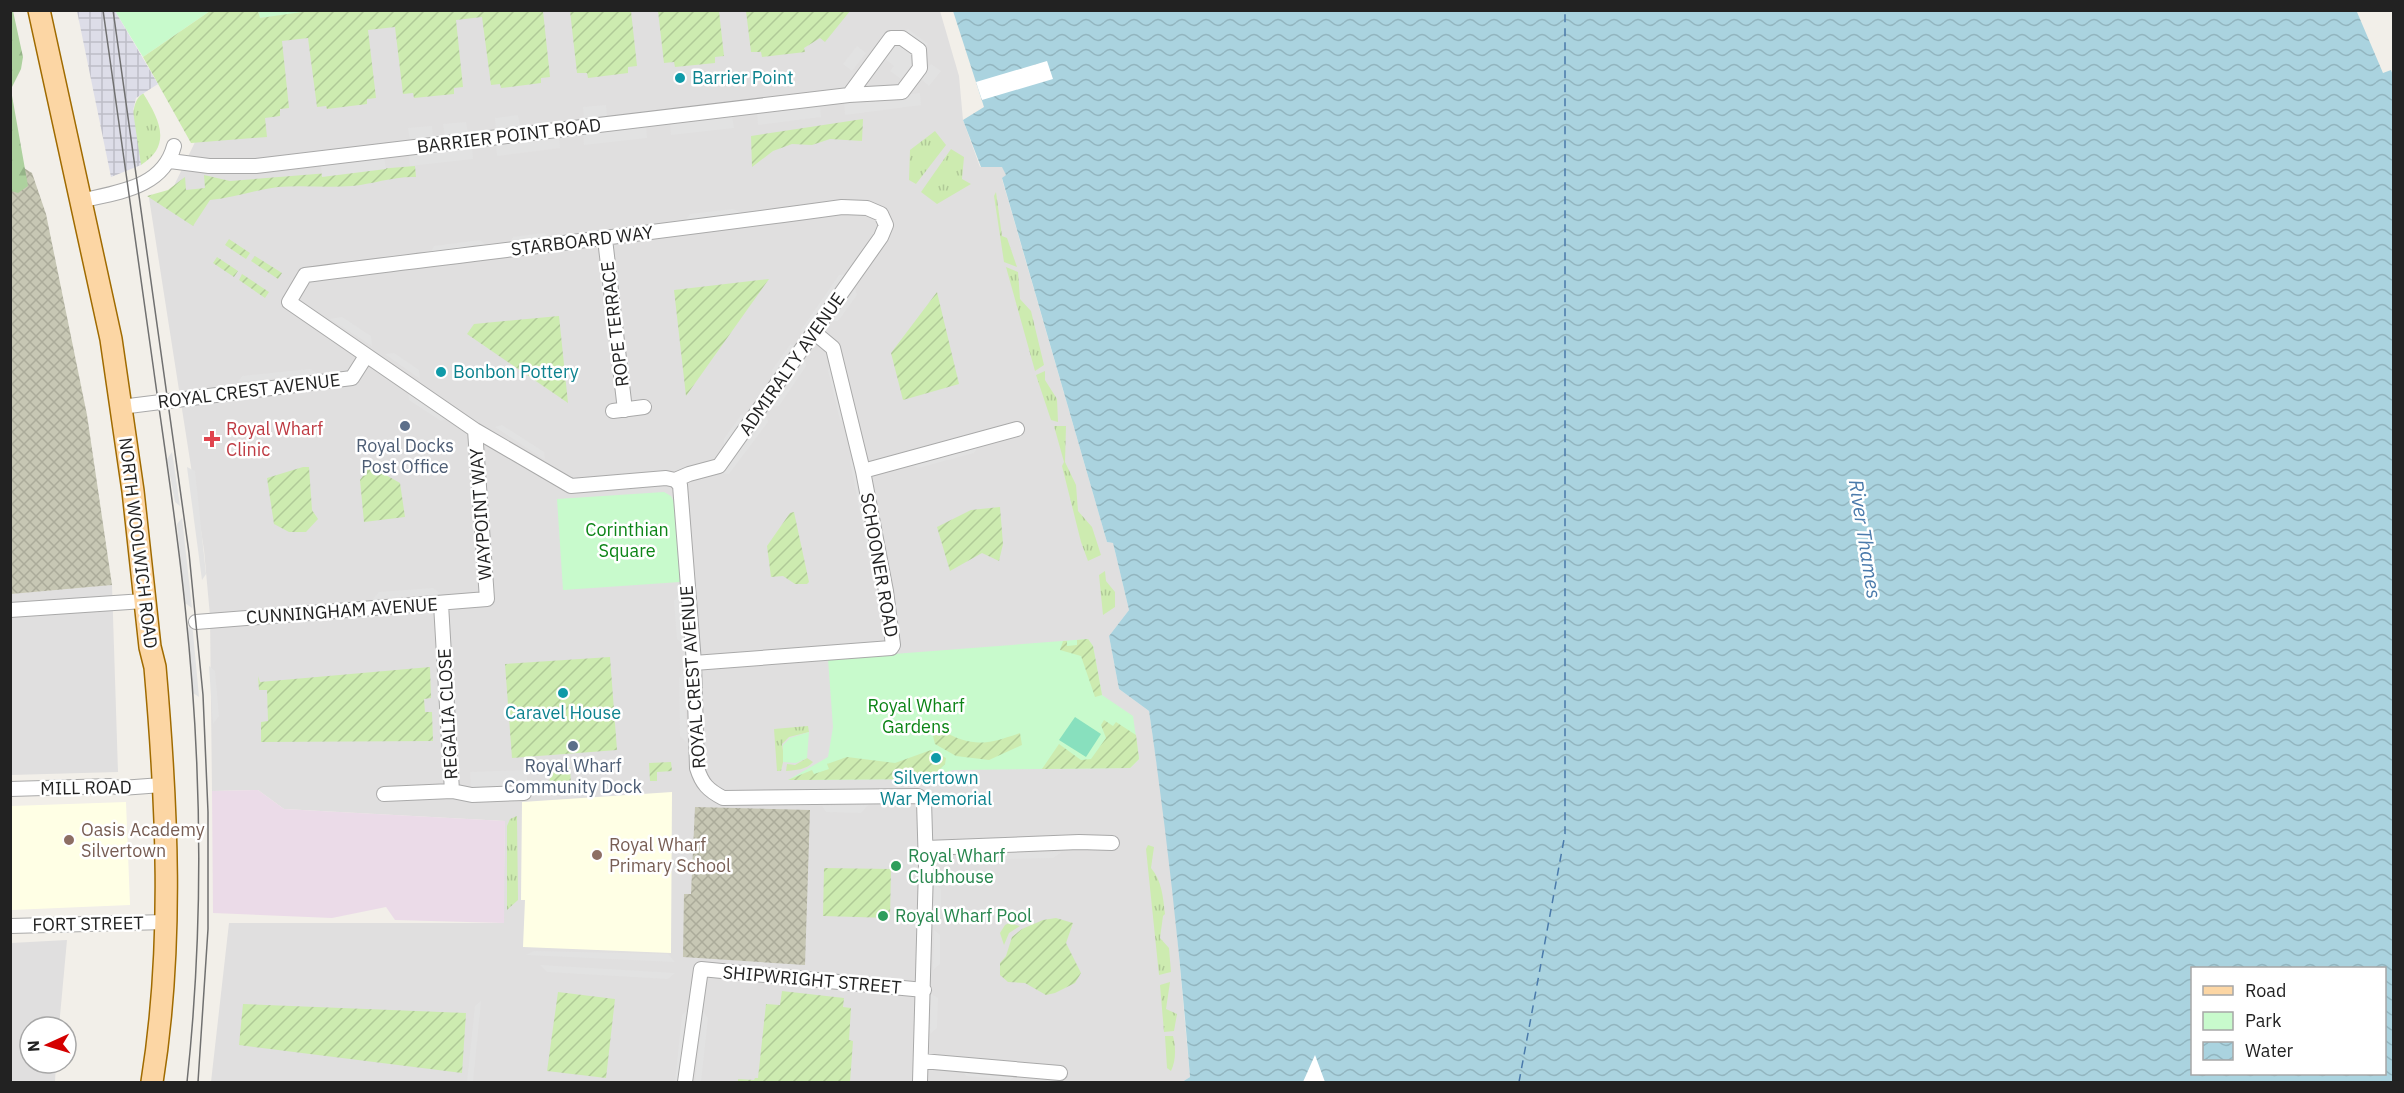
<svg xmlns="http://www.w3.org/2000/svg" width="2404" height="1093" font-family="'IBM Plex Sans',sans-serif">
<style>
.residential{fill:#e0dfdf}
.industrial{fill:#ebdbe8}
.education{fill:#ffffe5}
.construction{fill:url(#construction-cross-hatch)}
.grass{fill:url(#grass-tufts)}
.forest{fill:url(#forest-firs)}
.park{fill:#c8facc}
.garden{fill:url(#garden-furrows)}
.pitch{fill:#88e0be}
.parking{fill:#e2e2e2}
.plaza{fill:url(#plaza-grid)}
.water{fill:url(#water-waves);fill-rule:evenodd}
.pier{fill:#fff}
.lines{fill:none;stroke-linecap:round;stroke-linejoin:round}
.ferry{stroke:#4a7aab;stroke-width:1.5;stroke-dasharray:8 6;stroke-linecap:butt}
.minor-casing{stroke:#a9a9a9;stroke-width:16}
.primary-casing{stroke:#a06b00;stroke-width:24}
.minor{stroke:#fff;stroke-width:14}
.primary{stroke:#fcd6a4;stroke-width:21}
.tram{stroke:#707070;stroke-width:1.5}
.culture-dot{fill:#0f9aa8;stroke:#fff;stroke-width:2}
.service-dot{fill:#5c6f8a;stroke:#fff;stroke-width:2}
.health-dot{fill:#e0444e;stroke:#fff;stroke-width:2}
.education-dot{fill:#8d6e63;stroke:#fff;stroke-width:2}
.leisure-dot{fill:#2e9e5b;stroke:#fff;stroke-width:2}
.labels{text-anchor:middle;stroke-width:5;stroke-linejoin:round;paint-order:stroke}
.culture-label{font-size:18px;fill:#0d838f;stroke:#fff;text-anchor:start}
.street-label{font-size:18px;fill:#222;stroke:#fff}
.health-label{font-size:18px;fill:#be3a42;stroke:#fff;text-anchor:start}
.service-label{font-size:18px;fill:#4e5e75;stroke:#fff}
.park-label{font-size:18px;fill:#0c8416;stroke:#fff}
.education-label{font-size:18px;fill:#785e54;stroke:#fff;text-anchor:start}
.leisure-label{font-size:18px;fill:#27864d;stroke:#fff;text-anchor:start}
.water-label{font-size:20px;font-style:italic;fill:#4a7aab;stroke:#fff}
</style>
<defs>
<pattern id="construction-cross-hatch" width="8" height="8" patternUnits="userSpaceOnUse" patternTransform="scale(1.5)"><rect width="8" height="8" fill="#c7c7b4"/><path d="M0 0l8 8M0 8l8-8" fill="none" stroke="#abab9a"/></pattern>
<pattern id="grass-tufts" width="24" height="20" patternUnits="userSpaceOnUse" patternTransform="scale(1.5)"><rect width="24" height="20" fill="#cdebb0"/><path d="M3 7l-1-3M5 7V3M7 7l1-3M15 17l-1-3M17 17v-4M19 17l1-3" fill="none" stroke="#b0c997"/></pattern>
<pattern id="forest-firs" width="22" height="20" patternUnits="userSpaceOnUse" patternTransform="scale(1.5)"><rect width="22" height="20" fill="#add19e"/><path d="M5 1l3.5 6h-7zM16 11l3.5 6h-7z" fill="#95b388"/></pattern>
<pattern id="garden-furrows" width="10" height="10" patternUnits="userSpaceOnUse" patternTransform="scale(1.5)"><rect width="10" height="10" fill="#cdebb0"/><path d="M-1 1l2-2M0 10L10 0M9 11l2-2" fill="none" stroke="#b0c997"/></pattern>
<pattern id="plaza-grid" width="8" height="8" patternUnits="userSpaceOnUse" patternTransform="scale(1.5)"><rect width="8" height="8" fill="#dddde8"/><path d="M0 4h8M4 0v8" fill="none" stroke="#bdbdc7"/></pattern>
<pattern id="water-waves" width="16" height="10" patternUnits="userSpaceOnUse" patternTransform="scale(1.5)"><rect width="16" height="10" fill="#aad3df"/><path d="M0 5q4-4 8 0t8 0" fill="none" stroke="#92b5bf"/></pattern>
</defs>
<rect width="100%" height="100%" fill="#f2efe9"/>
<path class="residential" d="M316 10 940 11 959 76 963 120 980 167H1003L1006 175 1002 179 1107 542 1113 543 1129 610 1109 636 1119 689 1149 711 1169 846 1190 1077 1182 1082H211L229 923H503L505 821 284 809 258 790 212 791 210 616 204 550 149 198 170 194 258 11 259 17Z
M112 585 118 772 11 775 10 594Z
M67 940 59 1027H30V1063H56L55 1082H11V943Z"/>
<path class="industrial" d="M258 790 284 809 505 821 504 923 395 920 386 907 332 918 213 913 212 791Z"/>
<path class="education" d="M672 792 671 953 523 947 525 900H521L522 802Z
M126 802 130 905 11 910V806Z"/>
<path class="construction" d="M10 93 24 168 32 173 46 214 87 415 112 585 11 594Z
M695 807 810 810 805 965 683 957 684 894H691Z"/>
<path class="grass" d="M143 93C159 119 173 145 141 165 138 144 124 107 143 93Z
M935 131 946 145 916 184 909 180 910 150Z
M951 149 964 157 962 179 971 184 937 204 921 192Z
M996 192 1002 236 1007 238 1017 267 1004 262 994 196Z
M1006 267 1018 272 1020 299 1031 311 1044 365 1035 371Z
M1045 371V380L1057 399 1058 422 1051 420 1036 375Z
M1054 426H1066L1065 462 1076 485 1078 511 1092 527 1101 555 1088 561 1081 542 1062 466 1064 462Z
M1105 571 1106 581 1115 592V607L1103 615 1099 575Z
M808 726 809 732 789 737 782 744 784 758 781 771H777L774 729Z
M807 758 813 762C806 770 796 770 786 771L787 764 795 765Z
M517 816 518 900 507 910V826L510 819Z
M1148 845 1154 847 1151 868C1162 881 1163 897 1165 914L1163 916 1160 938 1169 948 1171 972 1159 975 1146 849Z
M1009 923 1020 926 1009 933 1004 945 1000 933 1005 925Z
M1170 982 1166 1009 1177 1014 1174 1031 1164 1032 1160 985Z
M1165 1036H1173C1176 1047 1176 1061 1171 1071L1167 1068Z"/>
<path class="forest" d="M13 11 23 57 21 69 11 89 10 11Z
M11 90 28 186 18 193 11 191Z"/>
<path class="park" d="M258 10 316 11 259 18Z
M115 11H210L143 57Z
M664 492 671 496 675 504 680 582 563 590 557 499Z
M1088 639 1093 646 1102 695 1133 716 1139 759 1130 768 953 770 929 779 788 780 828 757 833 727 828 659Z
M809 732 807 758 796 763 783 762V745L790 738Z"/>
<path class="garden" d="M316 10 543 11 550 77 541 78V83L501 88 500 84 491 85 482 17 456 20 463 87 454 88V94L414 98 413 93 403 94 395 27 368 30 376 98 367 99V104L327 109 326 106 317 107 308 38 282 41 289 108 280 109V116L265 118 267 137 191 143 143 57 210 11H258L260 18Z
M570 11H631L637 66 628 67V73L588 78 587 73H577Z
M658 11H719L724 56 715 57V63L675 67 674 62 664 63Z
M746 11V10L850 11 825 42 820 38 804 48 805 52 762 57 761 52H751Z
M863 119 862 141 830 139 812 145 792 144 773 151 752 167 751 136Z
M415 166 416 177C394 176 373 184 352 186 327 188 303 185 278 187 255 190 233 198 210 200L193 226 147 196 168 190 185 177 186 190 205 188 204 175 230 181Z
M229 239 250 253 246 259 225 245Z
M255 256 282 273 278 279 251 261Z
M217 257 238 271 234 277 213 263Z
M242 274 269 292 265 298 239 280Z
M769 279 686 396 674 290Z
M937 292 959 384 903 400 891 353Z
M559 316 568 403 467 334 474 324Z
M370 466 400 483 405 517 364 522 360 480Z
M303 467H309L312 510 318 519 306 532H289L274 524 267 478Z
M1000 507 1003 544 999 561 982 553 950 571 937 527 971 510Z
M794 512 809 582 807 584H795L783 576 771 577 767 546 790 513Z
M1088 639 1093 646 1102 695 1095 697 1081 656 1060 650 1063 641H1067V646L1077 645V640Z
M610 657 617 750 512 758 505 664Z
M430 667 431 698 424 699 425 712H432L433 741 261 742V722L268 721 267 690H259L258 676 260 682Z
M1104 720 1113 726 1116 722 1136 735 1139 759 1130 768 1042 769 1059 744 1081 760 1091 759 1106 738 1101 725Z
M943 731C973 748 988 744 1020 733L1022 745 989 760 956 756 935 744 932 732Z
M931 750 946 758 945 764 929 779 788 780 812 770 814 774 829 769 827 764 847 757 895 763Z
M671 762 672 771 657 772V781H650L649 763Z
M570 767 571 785 550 787 549 768Z
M824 868 891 869 890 918 823 916Z
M1056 918 1073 923 1066 943 1081 973 1075 983 1055 993 1046 995 1025 983 1008 982 1000 975V963L1006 956 1012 937 1022 929 1043 920Z
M782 991 844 998 843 1007 851 1008 849 1040 853 1041 850 1082H738V1079L754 1080 755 1078H758L766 1004 780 1005Z
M558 992 615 999 606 1078 547 1071Z
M243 1004 466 1013 462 1073 239 1045Z"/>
<path class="pitch" d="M1075 717 1101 734 1086 757 1059 740Z"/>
<path class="parking" d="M908 29 928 44 901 79 890 71 894 66 885 59Z
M857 46 866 53 852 71 843 64Z
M931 64 941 71 929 86 920 78Z
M920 93 921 105 845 115 844 102Z
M820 104 821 117 758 125 757 112Z
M606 105 607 117 584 120 583 107Z
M518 115 520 127 496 130 495 118Z
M732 116 734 128 671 135 670 123Z
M466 122 468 134 445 137 443 124Z
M646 125 647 138 584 145 583 133Z
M432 126 433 138 410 140 408 128Z
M559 136 560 148 497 156 496 144Z
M472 147 473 159 410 166 409 155Z
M384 157 386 169 322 177 321 165Z
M733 209 744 214 684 222 690 214Z
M544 233 552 238 509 243 513 237Z
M480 240 487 246 431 252 434 246Z
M848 274 802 337 801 330 839 275Z
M855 289 857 295 838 321H832Z
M342 317 371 336 372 346 330 319Z
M797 344 774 378 772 370 790 345Z
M394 353 419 370 420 379 385 354Z
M805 360 806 366 779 406H772Z
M832 364 846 423 840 420 828 370Z
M310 369 319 374 238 382 242 376Z
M408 391 450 418 441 421 409 400Z
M766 414 768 422 729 474 719 473 725 469Z
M741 415H748L724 448V439Z
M502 425 544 452 545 460 495 427Z
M980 444 974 453 918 468 912 465Z
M172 452 180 506 175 502 167 459Z
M855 456 880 586 873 580 850 461Z
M187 467 195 471 206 574 202 580Z
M182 518 192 608 185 603 177 524Z
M433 588 441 594 373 599 379 592Z
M680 593 684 645 677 639 674 601Z
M192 622 199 697 193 693 188 628Z
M209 666 215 671 219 716 213 724Z
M684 672 687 743 680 736 679 678Z
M527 770V786L471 788 470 772Z
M868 805 861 813 826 812 822 806Z
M1062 852 1053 858 962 860 953 853Z
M934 884 941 889V918L933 925Z
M934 930 940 935V964L933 970Z
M534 951 668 954 675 962 526 955Z
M540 965 675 973 668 979 547 972Z
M931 994 938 998 937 1028 930 1034Z
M481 1001 473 1082H467L475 1006Z
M688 1010 681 1082H675L682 1015Z
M703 1012 708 1018 701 1082H695Z
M962 1070 1016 1075 1010 1080 966 1076Z"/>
<path class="plaza" d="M77 11H115L158 84 136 98 133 111 141 165 111 177Z"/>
<path class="water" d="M953 11H2359L2357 12 2383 73 2391 70 2394 78 2393 1082H1182L1190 1077C1180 954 1167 833 1149 711L1119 689 1109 636 1129 610 1113 543 1107 542 1002 178 1006 175 1002 167H981L963 120 984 107ZM2192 968H2384V1074H2192Z"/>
<path class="pier" d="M1047 61 1053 79 982 100 976 82Z
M1315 1055 1325 1082H1303Z"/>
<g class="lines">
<path class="ferry" d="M1519 1082 1565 834V10"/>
<defs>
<path id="minor" d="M170 161 209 166H256L849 95 902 92 920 68 919 50 902 38H891L849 95
M80 201C118 192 163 188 174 146
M605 239 625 410
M121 407 352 378 366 356
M613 411 644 407
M863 471 1017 429
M675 480 689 474 719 466 881 237 886 225 881 214 867 208 842 207C663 232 484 252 305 275L289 302 475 430 571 486 666 478 675 480 680 485 694 663 697 768C702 784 708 790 723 798L918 796 924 801 926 868 920 1082
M10 610 144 601
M196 622 487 599 475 430
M694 663 891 648 893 645 886 591 863 471 833 348 815 333
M10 789 111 786 121 788 162 785
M452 791 472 795 524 793
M384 794 452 791 441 604
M926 848 1079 842 1112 843
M10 926 166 922
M922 1061 1060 1073
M685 1082 701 969 924 990"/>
<path id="primary" d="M39 10 111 339 133 491 150 647 155 667C167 805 174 945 152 1082"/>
</defs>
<use href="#minor" class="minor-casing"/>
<use href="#primary" class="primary-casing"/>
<use href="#minor" class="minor"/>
<use href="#primary" class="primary"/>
<path class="tram" d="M103 10C120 128 136 247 153 365 164 445 177 526 185 606 202 765 204 924 187 1082
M113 10 189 553 203 695 208 812V929L198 1082"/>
</g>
<g class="culture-dot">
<circle cx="680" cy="78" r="6"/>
<circle cx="441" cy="372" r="6"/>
<circle cx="563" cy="693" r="6"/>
<circle cx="936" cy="758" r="6"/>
</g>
<g class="service-dot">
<circle cx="405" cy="426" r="6"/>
<circle cx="573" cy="746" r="6"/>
</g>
<path class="health-dot" d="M209 430h6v6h6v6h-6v6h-6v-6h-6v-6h6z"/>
<g class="education-dot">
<circle cx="69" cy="840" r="6"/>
<circle cx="597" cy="855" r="6"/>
</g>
<g class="leisure-dot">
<circle cx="896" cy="866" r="6"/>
<circle cx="883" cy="916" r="6"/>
</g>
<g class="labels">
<g class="culture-label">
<text x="692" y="84">Barrier Point</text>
<text x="453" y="378">Bonbon Pottery</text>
<text x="563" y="719" text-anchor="middle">Caravel House</text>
<text x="936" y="784" text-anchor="middle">Silvertown<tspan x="936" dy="21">War Memorial</tspan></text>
</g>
<g class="street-label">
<text transform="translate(509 136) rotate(-7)" y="6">BARRIER POINT ROAD</text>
<text transform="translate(582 241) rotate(-7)" y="6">STARBOARD WAY</text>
<text transform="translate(615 324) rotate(-97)" y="6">ROPE TERRACE</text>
<text transform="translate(792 364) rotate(-55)" y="6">ADMIRALTY AVENUE</text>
<text transform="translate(249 391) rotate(-7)" y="6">ROYAL CREST AVENUE</text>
<text transform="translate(481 514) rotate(-94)" y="6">WAYPOINT WAY</text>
<text transform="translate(138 543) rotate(83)" y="6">NORTH WOOLWICH ROAD</text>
<text transform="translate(879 565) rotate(80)" y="6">SCHOONER ROAD</text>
<text transform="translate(342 611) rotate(-4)" y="6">CUNNINGHAM AVENUE</text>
<text transform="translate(693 677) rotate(-94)" y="6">ROYAL CREST AVENUE</text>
<text transform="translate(448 714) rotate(-93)" y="6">REGALIA CLOSE</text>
<text transform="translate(86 788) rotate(-1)" y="6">MILL ROAD</text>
<text transform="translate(88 924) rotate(-1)" y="6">FORT STREET</text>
<text transform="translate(812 980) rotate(5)" y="6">SHIPWRIGHT STREET</text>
</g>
<g class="health-label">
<text x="226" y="435">Royal Wharf<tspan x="226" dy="21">Clinic</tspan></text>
</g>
<g class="service-label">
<text x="405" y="452">Royal Docks<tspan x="405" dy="21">Post Office</tspan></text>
<text x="573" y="772">Royal Wharf<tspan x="573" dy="21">Community Dock</tspan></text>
</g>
<g class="park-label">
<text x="627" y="536">Corinthian<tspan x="627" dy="21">Square</tspan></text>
<text x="916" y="712">Royal Wharf<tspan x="916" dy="21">Gardens</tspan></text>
</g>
<g class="education-label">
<text x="81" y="836">Oasis Academy<tspan x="81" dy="21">Silvertown</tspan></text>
<text x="609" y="851">Royal Wharf<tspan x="609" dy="21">Primary School</tspan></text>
</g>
<g class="leisure-label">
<text x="908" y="862">Royal Wharf<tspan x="908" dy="21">Clubhouse</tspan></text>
<text x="895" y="922">Royal Wharf Pool</text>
</g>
<g class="water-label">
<text transform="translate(1865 539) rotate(81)" y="7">River Thames</text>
</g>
</g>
<rect width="2404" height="1093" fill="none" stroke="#222222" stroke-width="24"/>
<rect x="2191" y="967" width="195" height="108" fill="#ffffff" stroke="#a7a7a7" stroke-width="1.5"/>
<rect x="2203" y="986" width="30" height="9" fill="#fcd6a4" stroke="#a7a7a7" stroke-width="1.5"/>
<text x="2245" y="997" font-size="18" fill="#222222">Road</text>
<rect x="2203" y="1012" width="30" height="18" fill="#c8facc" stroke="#a7a7a7" stroke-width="1.5"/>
<text x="2245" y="1027" font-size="18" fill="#222222">Park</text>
<rect x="2203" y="1042" width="30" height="18" fill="url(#water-waves)" stroke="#a7a7a7" stroke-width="1.5"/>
<text x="2245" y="1057" font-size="18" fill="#222222">Water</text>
<g transform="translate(48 1045) rotate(266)"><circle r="28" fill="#ffffff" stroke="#a7a7a7" stroke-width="1.5"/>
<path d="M0-4.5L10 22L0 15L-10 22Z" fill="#d40000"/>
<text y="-9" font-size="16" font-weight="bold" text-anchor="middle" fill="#222222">N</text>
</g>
</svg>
